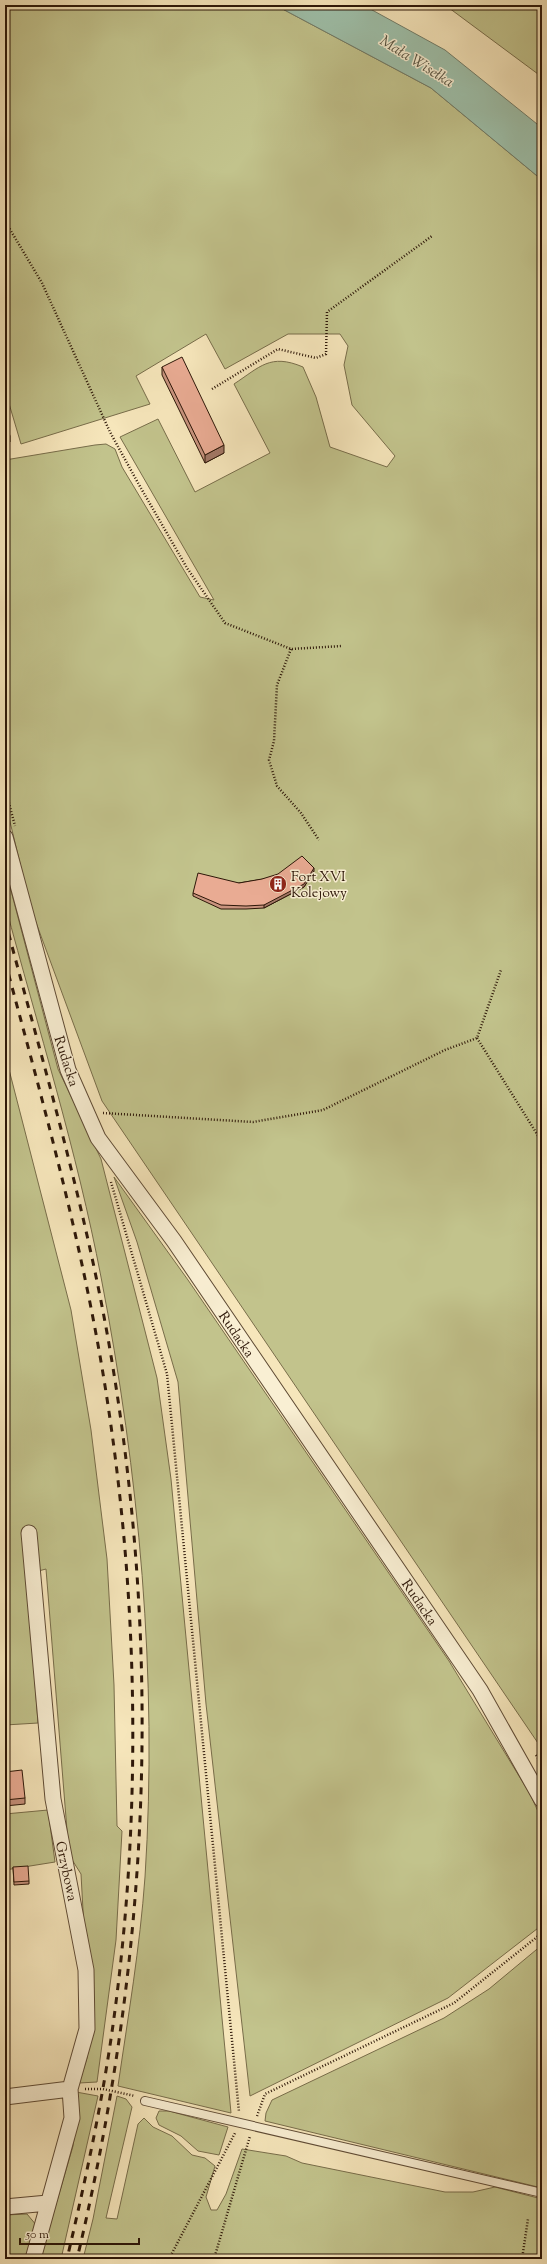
<svg xmlns="http://www.w3.org/2000/svg" width="547" height="2264" font-family="'Sorts Mill Goudy',serif">
<style>
.green{fill:#c2c38c;stroke:#786d4a}
.water{fill:#9ec0aa;stroke:#717c69}
.lines{fill:none;stroke-linecap:round;stroke-linejoin:round}
.service-casing{stroke:#5f4b35;stroke-width:10}
.minor-casing{stroke:#5f4b35;stroke-width:17}
.path{stroke:#2d1708;stroke-width:2.5;stroke-dasharray:1 2;stroke-linecap:butt}
.service{stroke:#f9efd3;stroke-width:8}
.minor{stroke:#f9efd3;stroke-width:15}
.rail{stroke:#2d1708;stroke-width:3;stroke-dasharray:7 7;stroke-linecap:butt}
.wall{fill:#c8937e;stroke:#2d1708}
.shaded-wall{fill:#a37867;stroke:#2d1708}
.building{fill:#e9ab93;stroke:#2d1708}
.labels{text-anchor:middle;stroke-width:3;stroke-linejoin:round;paint-order:stroke}
.poi-label{font-size:14px;fill:#2d1708;stroke:#f9efd3;text-anchor:start}
.street-label{font-size:14px;fill:#2d1708;stroke:#f9efd3}
.water-label{font-size:15px;font-style:italic;fill:#555241;stroke:#f9efd3}
</style>
<rect width="100%" height="100%" fill="#f6e6bb"/>
<filter id="stains"><feTurbulence type="fractalNoise" baseFrequency=".005" numOctaves="4"/><feColorMatrix values="0 0 0 0 .2 0 0 0 0 .09 0 0 0 0 .02 0 0 0 .5 -.17"/></filter>
<radialGradient id="worn" r=".72"><stop offset=".6" stop-color="#630" stop-opacity="0"/><stop offset="1" stop-color="#630" stop-opacity=".3"/></radialGradient>
<path class="green" d="M5 5H275L431 88 542 180V1749L102 1101 31 909 5 801V460L95 445 106 444 115 449 122 467 200 597 214 600 120 437 158 419 195 492 270 453 234 384C260 367 270 353 303 367L316 397 330 447 387 467 395 456 352 405 344 365 348 346 340 334H288L225 369 206 334 136 376 150 404 21 444 5 390Z
M445 5H542V77Z
M5 868 58 1069 101 1159 157 1378 171 1479 231 2113 118 2086C128 2017 140 1947 145 1877 158 1677 139 1473 101 1277 77 1151 38 1028 5 904Z
M5 1054 71 1310 91 1430 107 1559 114 1685 117 1826 122 1831 116 1940 97 2082 79 2083 87 2058 90 2038 81 1874 69 1855 46 1569 27 1574 38 1723 5 1725Z
M114 1177 188 1280 449 1661 530 1794 542 1820V1925L448 1998 250 2096 206 1704 178 1382 137 1242Z
M48 1810 55 1862 5 1870V1814Z
M542 1945V2188L265 2121 266 2113 272 2100 444 2018 489 1989Z
M76 2092 98 2096 61 2259H40L73 2146 76 2125Z
M117 2096 126 2099 132 2107 106 2218 117 2219 138 2124 144 2118 153 2127 172 2136 192 2155 205 2158 215 2166 206 2197 211 2210H217L226 2194 242 2149 286 2156 302 2163 445 2192H473L495 2187 542 2199V2259H83L93 2219Z
M159 2111H169L228 2127 219 2155 198 2151 181 2136 159 2125 156 2118Z
M27 2214 37 2226 30 2259H5V2215Z"/>
<path class="water" d="M275 5H363L445 50 542 128V180L431 88Z"/>
<g class="lines">
<defs>
<path id="service" d="M145 2101 542 2193"/>
<path id="minor" d="M5 837 68 1070 98 1138 174 1241 480 1690 542 1800
M29 1533 53 1799 86 1970 87 2029 70 2089 72 2118 33 2259
M5 2097 70 2089
M5 2207 48 2203"/>
</defs>
<use href="#service" class="service-casing"/>
<use href="#minor" class="minor-casing"/>
<path class="path" d="M5 221 42 283 110 432 138 483 187 568 225 623 291 649 342 646
M212 389 278 349 316 358 326 354 327 312 432 236
M291 649 277 685 274 741 269 760 277 786 301 813 319 840
M5 788 15 826
M477 1038 542 1142
M103 1113 253 1122 323 1110 445 1050 477 1038 501 970
M111 1182 167 1374 239 2112
M536 1755 542 1764
M85 2089H103L135 2096
M257 2116 265 2094 454 2003 542 1933
M169 2259 235 2133
M214 2259 250 2136
M522 2259 528 2219"/>
<use href="#service" class="service"/>
<use href="#minor" class="minor"/>
<path class="rail" d="M5 920C42 1060 84 1201 109 1344 163 1656 150 1952 77 2259
M5 961C45 1110 87 1260 109 1412 139 1615 141 1822 113 2025 102 2104 85 2182 67 2259"/>
</g>
<path class="wall" d="M162 367 224 453 205 463 162 375Z
M314 871 304 887 264 908 246 909H221L193 896V893L239 883Z
M5 1772 25 1798V1804L5 1806Z
M13 1867 29 1881V1884L14 1885Z
M5 2132 6 2142V2148H5Z"/>
<path class="shaded-wall" d="M10 436V442L5 444V438Z
M224 445V453L205 463V455Z
M314 868V871L304 887 264 908V905Z"/>
<path class="building" d="M182 357 224 445 205 455 162 367Z
M5 419 10 436 5 438Z
M302 856 314 868 304 884 264 905 246 906 221 905 193 893 198 873 239 883 262 879 278 874Z
M22 1770 25 1798 5 1800V1772Z
M28 1866 29 1881 14 1882 13 1867Z
M5 2132 6 2142H5Z"/>
<defs>
<symbol id="building-disc" viewBox="-11 -11 22 22"><circle r="9.5" fill="#8f2418" stroke="#f9efd3"/><path d="M-4-6H4V6H1V3H-1V6H-4ZM-2.5-4.3h1.7v1.8h-1.7ZM.8-4.3h1.7v1.8H.8ZM-2.5-1h1.7V.8h-1.7ZM.8-1h1.7V.8H.8Z" fill="#fff"/></symbol>
</defs>
<g fill-rule="evenodd">
<use href="#building-disc" x="268" y="874" width="20" height="20"/>
</g>
<g class="labels">
<g class="poi-label">
<text x="291" y="881">Fort XVI<tspan x="291" dy="16">Kolejowy</tspan></text>
</g>
<g class="street-label">
<text transform="translate(67 1061) rotate(72)" y="5">Rudacka</text>
<text transform="translate(237 1334) rotate(56)" y="5">Rudacka</text>
<text transform="translate(420 1602) rotate(56)" y="5">Rudacka</text>
<text transform="translate(67 1871) rotate(78)" y="5">Grzybowa</text>
</g>
<g class="water-label">
<text transform="translate(417 61) rotate(32)" y="5">Mała Wisełka</text>
</g>
</g>
<rect width="547" height="2264" fill="none" stroke="#f6e6bb" stroke-width="20"/>
<rect x="6" y="6" width="535" height="2252" fill="none" stroke="#2d1708" stroke-width="2"/>
<rect x="10" y="10" width="527" height="2244" fill="none" stroke="#2d1708"/>
<path d="M20 2238v6h119v-6" fill="none" stroke="#2d1708" stroke-width="2"/>
<text x="26" y="2238" font-size="12" fill="#2d1708" stroke="#f9efd3" stroke-width="3" paint-order="stroke">50 m</text>
<rect width="100%" height="100%" filter="url(#stains)"/>
<rect width="100%" height="100%" fill="url(#worn)"/>
</svg>
